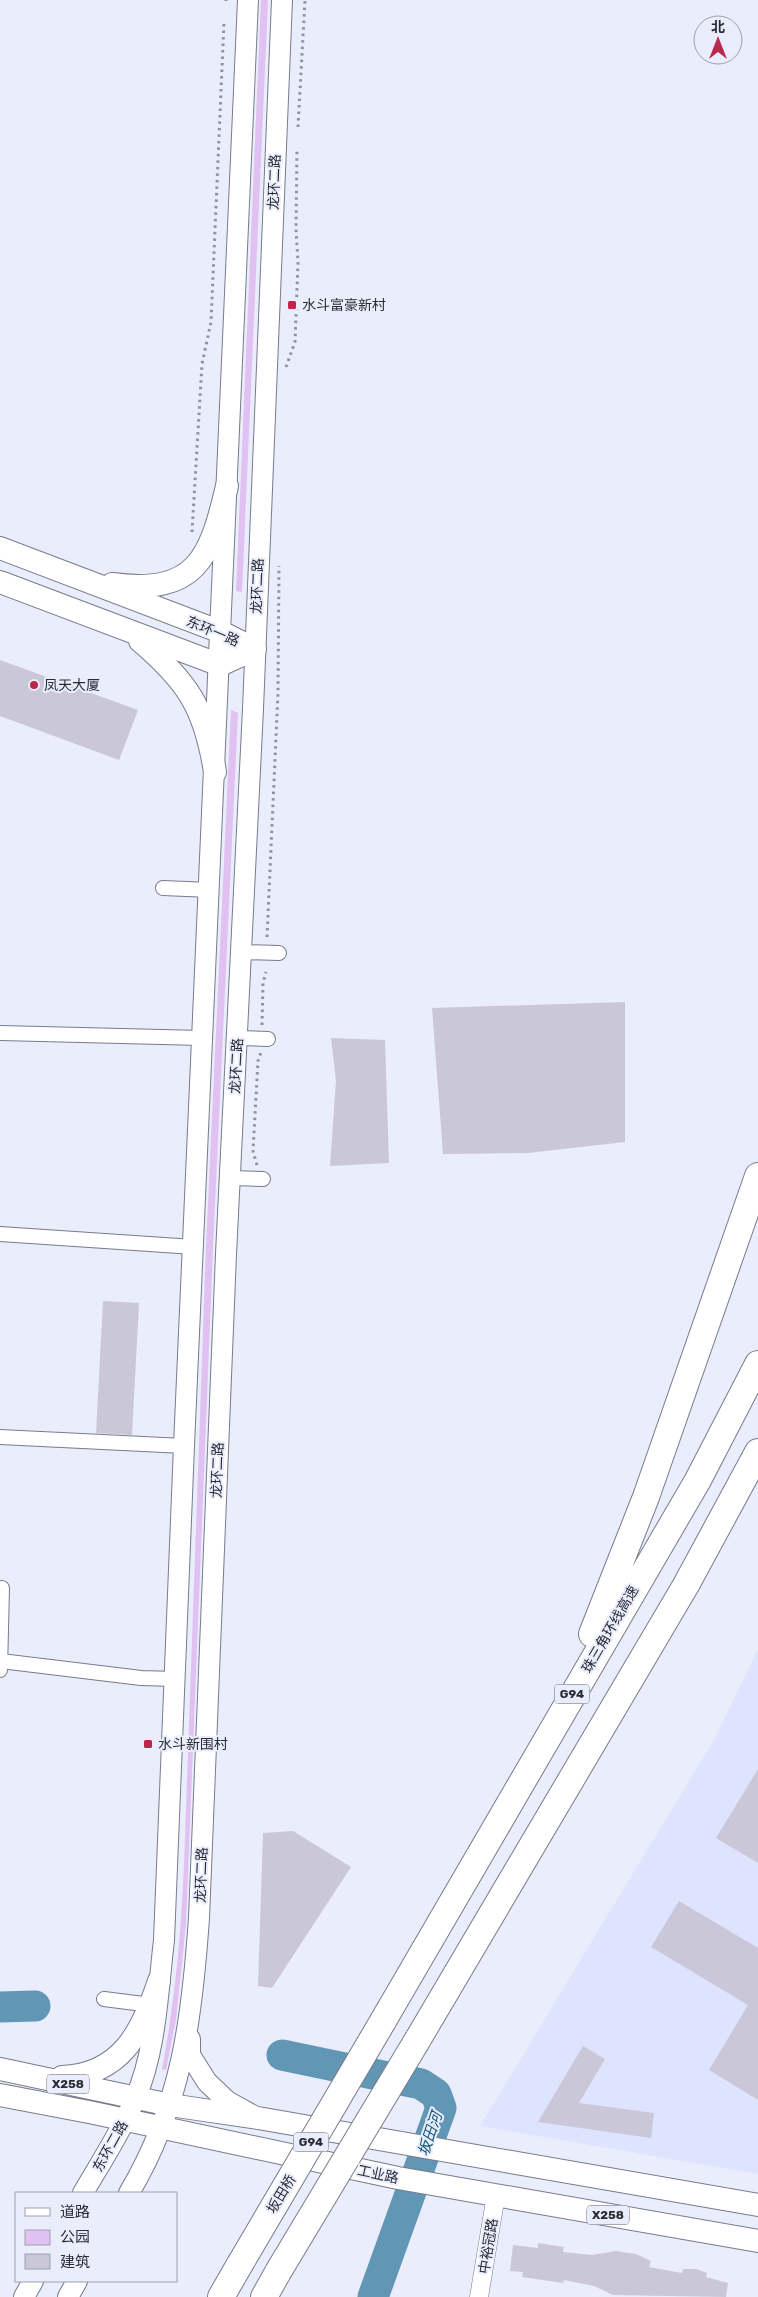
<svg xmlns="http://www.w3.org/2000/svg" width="758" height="2297" font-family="Rubik,'Noto Sans SC',sans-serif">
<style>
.built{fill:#dee4fe}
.green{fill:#e0c1f1}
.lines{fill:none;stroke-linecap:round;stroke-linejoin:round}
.river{stroke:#6196b5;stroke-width:31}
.building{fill:#cac7d9}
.minor-casing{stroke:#777b8c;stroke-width:16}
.tertiary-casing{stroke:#777b8c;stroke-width:19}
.secondary-casing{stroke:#777b8c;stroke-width:22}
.primary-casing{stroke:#777b8c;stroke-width:24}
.motorway-casing{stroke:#777b8c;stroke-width:28}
.path{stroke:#90939e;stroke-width:3;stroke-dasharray:2.5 4;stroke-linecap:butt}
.minor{stroke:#fff;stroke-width:14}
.tertiary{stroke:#fff;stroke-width:18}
.secondary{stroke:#fff;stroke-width:20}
.primary{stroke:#fff;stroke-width:22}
.motorway{stroke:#fff;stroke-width:26}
.motorway-bridge-casing{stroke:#777b8c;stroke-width:28;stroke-linecap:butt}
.motorway-bridge{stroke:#fff;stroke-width:26}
.poi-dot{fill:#ba294c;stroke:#e9edfc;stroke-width:2}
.labels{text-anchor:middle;stroke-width:4;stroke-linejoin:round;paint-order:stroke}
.shield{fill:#e9edfc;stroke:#64666f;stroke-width:1}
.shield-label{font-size:12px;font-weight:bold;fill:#2b2c33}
.street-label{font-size:14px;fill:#2b2c33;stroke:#e9edfc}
.poi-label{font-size:14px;fill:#2b2c33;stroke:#e9edfc;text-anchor:start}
.water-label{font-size:15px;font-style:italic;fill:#115575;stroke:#e9edfc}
</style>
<rect width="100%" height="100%" fill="#e9edfc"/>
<path class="built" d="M758 1649V2174L480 2126 715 1738Z"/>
<path class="green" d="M261 0H268L242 592 236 591Z
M231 710 238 713 213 1247 186 1924 176 2019 166 2070 162 2069C175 2001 181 1934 184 1865L206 1247Z"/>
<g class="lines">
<path class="river" d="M0 2007 35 2006
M282 2055 421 2084 436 2094 441 2108 373 2297"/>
</g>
<path class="building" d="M0 660 138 710 119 760 0 716Z
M625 1002V1142L528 1153 443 1154 432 1008Z
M331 1038 385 1040 389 1163 330 1166 336 1081Z
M103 1301 139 1303 132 1435 96 1433Z
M758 1769V1863L716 1838Z
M293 1831 351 1867 272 1988 258 1986 263 1833Z
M679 1901 758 1948V2100L709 2070 748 2005 651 1947Z
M583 2046 605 2059 579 2103 654 2113 651 2138 538 2122Z
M538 2243 564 2247 563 2252 592 2255 616 2251 636 2254 651 2261 649 2267 682 2273 683 2269H696L707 2273 706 2277 728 2283 726 2297 613 2295 594 2286 564 2280 563 2283 522 2277 523 2272 510 2271 513 2245 538 2248Z"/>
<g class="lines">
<defs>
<path id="minor" d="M163 888 210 890
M240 952 279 953
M0 1033 202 1038
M237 1038 268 1039
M231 1178 263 1179
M0 1234 194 1247
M0 1437 184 1446
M1 1661 141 1678 175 1679
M0 1670 2 1588
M104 1999 151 2005"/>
<path id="tertiary" d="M479 2297 496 2195"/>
<path id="secondary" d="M190 2039V2055L207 2082 227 2101 254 2116
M83 2193C101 2162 121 2132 135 2099 156 2052 158 1991 164 1940L184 1446 248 0
M129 2193C182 2104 192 2019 199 1918L226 1254 253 709 282 0
M24 2297 33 2281
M68 2297 77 2281"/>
<path id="primary" d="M0 548 221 632 255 649
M0 582 220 665 255 649
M112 584C196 595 210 559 227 486
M140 641C188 682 205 708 215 772
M0 2069 170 2105 258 2118 758 2205
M62 2077C121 2075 142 2032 159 1981
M0 2095 89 2112 398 2178 758 2241"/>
<path id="motorway" d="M592 1634 646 1497 758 1176
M383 2021 698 1480 758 1364
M418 2039 686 1585 758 1452
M221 2297 240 2264
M264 2297 278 2272"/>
</defs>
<use href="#minor" class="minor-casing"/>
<use href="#tertiary" class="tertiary-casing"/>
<use href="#secondary" class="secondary-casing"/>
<use href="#primary" class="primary-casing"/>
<use href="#motorway" class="motorway-casing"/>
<path class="path" d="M226 0V1
M298 127 305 0
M286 367 295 342 298 263 296 229 297 148
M192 532 202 364 211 322 224 22
M267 937 278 693 279 566
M262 1025 263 983 266 972
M257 1165 253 1151 258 1061 261 1052"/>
<use href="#minor" class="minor"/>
<use href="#tertiary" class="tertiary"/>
<use href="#secondary" class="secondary"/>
<use href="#primary" class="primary"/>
<use href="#motorway" class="motorway"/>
<defs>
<path id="motorway-bridge" d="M240 2264 383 2021
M278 2272 418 2039"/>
</defs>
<use href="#motorway-bridge" class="motorway-bridge-casing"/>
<use href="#motorway-bridge" class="motorway-bridge"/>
</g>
<g class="poi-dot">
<rect x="287" y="300" width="10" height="10" rx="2.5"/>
<circle cx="34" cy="685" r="5"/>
<rect x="143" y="1739" width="10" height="10" rx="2.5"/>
</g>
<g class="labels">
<g class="shield">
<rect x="554.5" y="1684.5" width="35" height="19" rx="4"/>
<rect x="47" y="2074.5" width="42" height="19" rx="4"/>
<rect x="293.5" y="2132.5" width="35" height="19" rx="4"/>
<rect x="587" y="2205.5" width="42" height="19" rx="4"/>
</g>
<g class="shield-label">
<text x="572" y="1698">G94</text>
<text x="68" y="2088">X258</text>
<text x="311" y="2146">G94</text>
<text x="608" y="2219">X258</text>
</g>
<g class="street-label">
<text transform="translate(274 182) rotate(-88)" y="5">龙环二路</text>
<text transform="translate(257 586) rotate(-88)" y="5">龙环二路</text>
<text transform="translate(213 631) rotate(23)" y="5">东环一路</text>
<text transform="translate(236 1066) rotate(-87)" y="5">龙环二路</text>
<text transform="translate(217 1470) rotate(-88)" y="5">龙环二路</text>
<text transform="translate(610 1629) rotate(-60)" y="5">珠三角环线高速</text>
<text transform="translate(201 1875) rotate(-88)" y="5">龙环二路</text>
<text transform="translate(110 2146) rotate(-61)" y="5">东环二路</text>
<text transform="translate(378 2174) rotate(12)" y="5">工业路</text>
<text transform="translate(281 2194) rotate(-59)" y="5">坂田桥</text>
<text transform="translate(488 2246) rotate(-81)" y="5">中裕冠路</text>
</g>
<g class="poi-label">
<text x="302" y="310">水斗富豪新村</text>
<text x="44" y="690">凤天大厦</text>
<text x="158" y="1749">水斗新围村</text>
</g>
<g class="water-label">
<text transform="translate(430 2134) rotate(-71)" y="5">坂田河</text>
</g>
</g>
<rect x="15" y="2192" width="162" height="90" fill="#e9edfc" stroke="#9da0ac"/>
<rect x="25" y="2208" width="25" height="8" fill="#ffffff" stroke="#9da0ac"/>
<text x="60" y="2217" font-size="15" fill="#2b2c33">道路</text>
<rect x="25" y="2230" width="25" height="15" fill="#e0c1f1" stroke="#9da0ac"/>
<text x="60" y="2242" font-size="15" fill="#2b2c33">公园</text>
<rect x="25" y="2254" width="25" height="15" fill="#cac7d9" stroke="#9da0ac"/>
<text x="60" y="2267" font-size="15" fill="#2b2c33">建筑</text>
<g transform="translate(718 40)"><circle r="24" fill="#e9edfc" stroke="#9da0ac"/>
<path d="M0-4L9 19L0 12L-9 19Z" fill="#ba294c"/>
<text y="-8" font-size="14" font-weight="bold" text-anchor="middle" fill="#2b2c33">北</text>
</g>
</svg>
